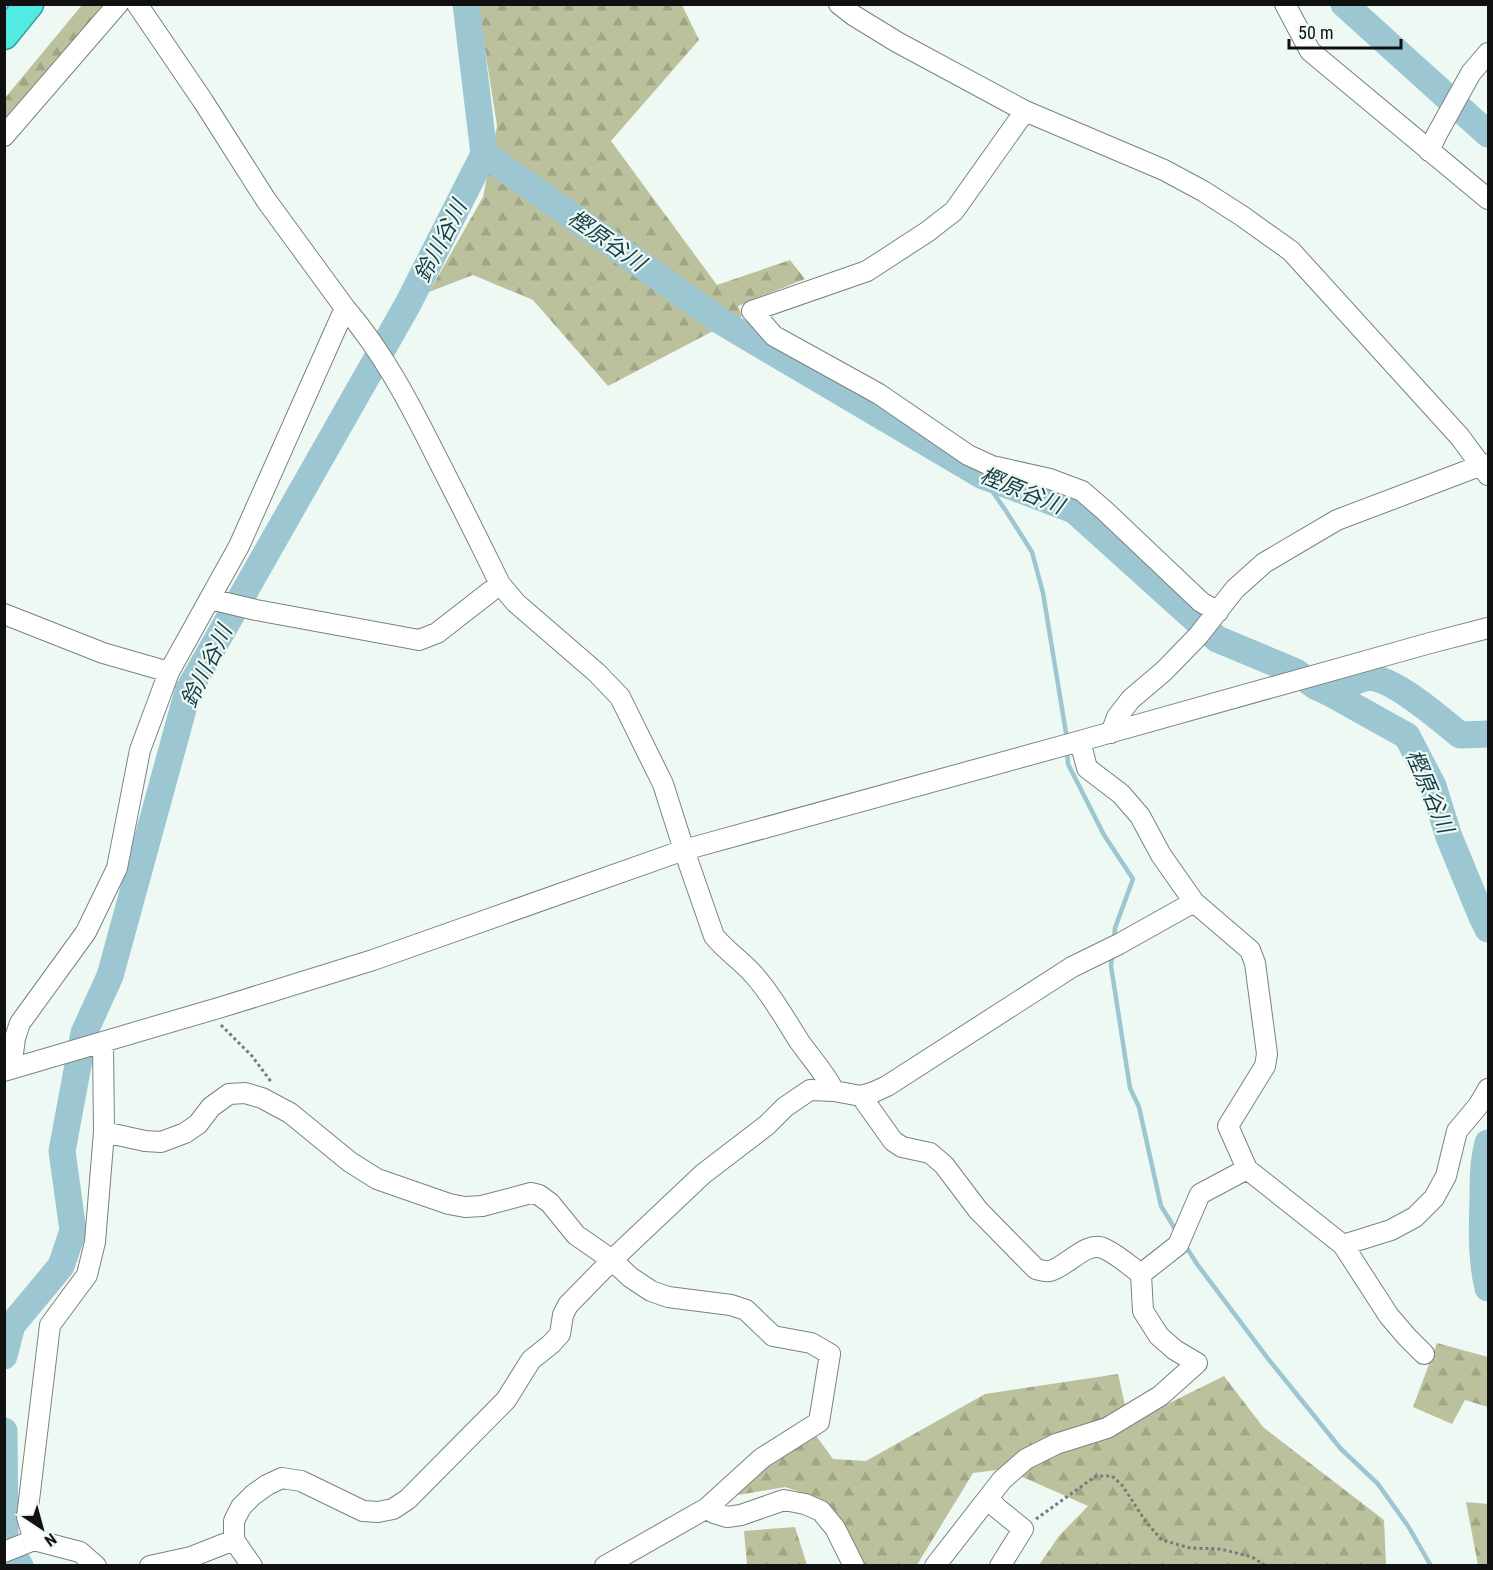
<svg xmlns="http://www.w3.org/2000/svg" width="1493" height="1570" font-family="'Roboto Condensed','Noto Sans JP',sans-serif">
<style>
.forest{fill:url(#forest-firs)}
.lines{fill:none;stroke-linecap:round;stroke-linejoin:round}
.stream{stroke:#9bc6d2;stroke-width:4.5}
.river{stroke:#9bc6d2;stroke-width:27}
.minor-casing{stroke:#7a837f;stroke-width:22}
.highway-casing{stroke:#3a9f9a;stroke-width:31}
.path{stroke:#757c79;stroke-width:3;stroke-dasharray:3 3;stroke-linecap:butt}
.minor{stroke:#fff;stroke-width:20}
.highway{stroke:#51ebe4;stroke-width:28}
.labels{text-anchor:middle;stroke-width:4.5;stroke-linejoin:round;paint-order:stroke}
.water-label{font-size:22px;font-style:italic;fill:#153d47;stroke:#eff9f4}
</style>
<defs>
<pattern id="forest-firs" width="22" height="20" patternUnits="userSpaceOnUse" patternTransform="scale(1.5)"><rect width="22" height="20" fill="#bcc19d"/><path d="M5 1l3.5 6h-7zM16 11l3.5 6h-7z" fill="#a0a586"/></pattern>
</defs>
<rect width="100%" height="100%" fill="#eff9f4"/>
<path class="forest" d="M82 5H104L5 121V98Z
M478 5H682L699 40 611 141 717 285 790 260 805 279 738 306 742 316 608 386 533 300 473 275 429 292 483 197 497 126Z
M1437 1343 1488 1357V1407L1465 1400 1452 1424 1413 1407Z
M1118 1374 1129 1423 1224 1376 1263 1427 1384 1520 1386 1565H1039L1059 1536 1088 1506 1005 1469 973 1473 917 1565H860L833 1514 810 1495 785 1487 727 1497 748 1479 814 1433 833 1459 866 1461 985 1394Z
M1466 1502 1488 1504V1565H1478Z
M795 1527 807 1565H747L744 1531Z"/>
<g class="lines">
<path class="stream" d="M981 475 1006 511 1032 552 1043 593 1067 739
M1067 750 1068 764 1104 835 1133 879 1115 928 1114 940
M1112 954 1111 966 1130 1088 1139 1107 1161 1206 1177 1232
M1185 1245 1197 1264 1269 1360 1341 1449 1378 1484 1408 1526 1431 1566"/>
<path class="river" d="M1344 4 1488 134
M484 154 722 322 981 475 1074 510 1217 639 1296 672 1315 686 1330 693 1407 736 1433 786 1449 837 1482 917 1488 929
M1330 693C1342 688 1354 681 1365 678 1389 673 1441 720 1460 735L1488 734
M1488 1143C1483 1162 1483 1180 1483 1199 1482 1229 1481 1259 1488 1288
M4 1356 12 1325 61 1266 73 1231 62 1151 84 1033 110 976 188 691 408 304 484 154 466 4
M4 1431 5 1541 20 1566"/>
<defs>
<path id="minor" d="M137 4 203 101 266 200 345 308C383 352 410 404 436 456 458 499 479 541 500 584L516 603 597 673 620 697 663 784 684 850 714 936C726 951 742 961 754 975 772 995 785 1019 799 1041 811 1058 825 1073 834 1091
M839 4 853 15 897 42 1025 111 1164 170 1203 191 1242 216 1291 251 1460 437 1488 475
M1285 4 1310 51 1488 199
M1025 111 954 211 927 232 867 271 752 311 774 336 879 394 968 455 992 466 1050 479 1082 491 1104 510 1201 602 1218 612
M4 136 118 4
M1429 151 1437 134 1471 73 1488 53
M210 599 256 610 419 640 437 633 500 584
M4 614 103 653 169 672
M1111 733 1117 717 1131 699 1164 671 1198 636 1235 589 1264 563 1337 520 1482 465 1488 464
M1080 741 1087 768 1121 794 1140 816 1161 855 1194 902 1250 950 1255 963 1267 1054 1265 1066 1228 1126 1247 1169 1343 1245 1391 1230 1415 1217 1434 1198 1446 1176 1457 1131 1478 1106 1488 1089
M11 1069 15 1038 20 1023 86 932 117 868 140 750 169 672 239 546 345 308
M4 1071 225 1006 373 960 684 850 1080 741 1430 643 1488 628
M861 1096 893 1141 902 1147 930 1153 944 1165 978 1210 1036 1269C1040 1270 1045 1272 1050 1271 1067 1267 1087 1239 1105 1249 1118 1255 1130 1266 1141 1274
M104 1132 145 1141 161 1142 185 1133 198 1124 211 1107 229 1094 245 1093 262 1098 290 1113 350 1162 377 1179 449 1204 465 1207 482 1206 531 1193 539 1195 550 1203 576 1235 612 1260 630 1277 651 1291 668 1297 731 1305 746 1310 773 1336 811 1343 830 1354 819 1422 762 1458 707 1508 605 1566
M1343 1245 1389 1316 1407 1337 1424 1354
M1141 1274 1178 1245 1200 1194 1247 1169
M707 1508 714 1513 727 1517 741 1515 784 1500 805 1504 821 1511 835 1528 854 1566
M34 1540 27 1517 50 1325 87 1275 95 1242 104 1132 103 1042
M4 1552 34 1540 80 1552 96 1566
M150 1566 191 1557 234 1540
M252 1566 234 1540V1521L241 1507 253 1495 267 1485 282 1478 301 1481 363 1511 378 1512 393 1509 408 1499 506 1400 531 1360 551 1344 560 1334 563 1315 568 1305 612 1260 703 1174 767 1125 785 1107 810 1090 834 1091 861 1096 874 1092 887 1086 1072 967 1119 944 1194 902
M935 1566 988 1498
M1000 1566 1023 1529 997 1508 988 1498 1002 1480 1026 1459 1056 1444 1107 1428 1160 1396 1197 1363 1175 1350 1159 1336 1143 1311 1141 1274"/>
<path id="highway" d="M4 35 29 4"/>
</defs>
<use href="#minor" class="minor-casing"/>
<use href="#highway" class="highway-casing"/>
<path class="path" d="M221 1025 252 1056 272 1083
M1036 1519 1096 1476H1112L1122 1485 1146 1522 1162 1540 1190 1548 1221 1549 1252 1557 1266 1566"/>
<use href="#minor" class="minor"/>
<use href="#highway" class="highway"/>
</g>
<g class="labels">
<g class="water-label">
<text transform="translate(607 240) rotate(35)" y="8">樫原谷川</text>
<text transform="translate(440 241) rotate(-63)" y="8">鈴川谷川</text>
<text transform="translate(1022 490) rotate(22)" y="8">樫原谷川</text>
<text transform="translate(206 666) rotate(-64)" y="8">鈴川谷川</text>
<text transform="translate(1430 791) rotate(67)" y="8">樫原谷川</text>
</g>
</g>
<rect width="1493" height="1570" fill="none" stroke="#0e1110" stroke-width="12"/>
<g transform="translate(42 1528) rotate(144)" stroke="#eff9f4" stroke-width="4.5" paint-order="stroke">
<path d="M0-4.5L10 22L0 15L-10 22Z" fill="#0e1110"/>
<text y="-9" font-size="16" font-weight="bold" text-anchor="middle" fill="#0e1110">N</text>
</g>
<path d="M1289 39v9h112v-9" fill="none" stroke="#0e1110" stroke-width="3"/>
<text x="1298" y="39" font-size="18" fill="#0e1110" stroke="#eff9f4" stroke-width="4.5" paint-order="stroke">50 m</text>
</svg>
